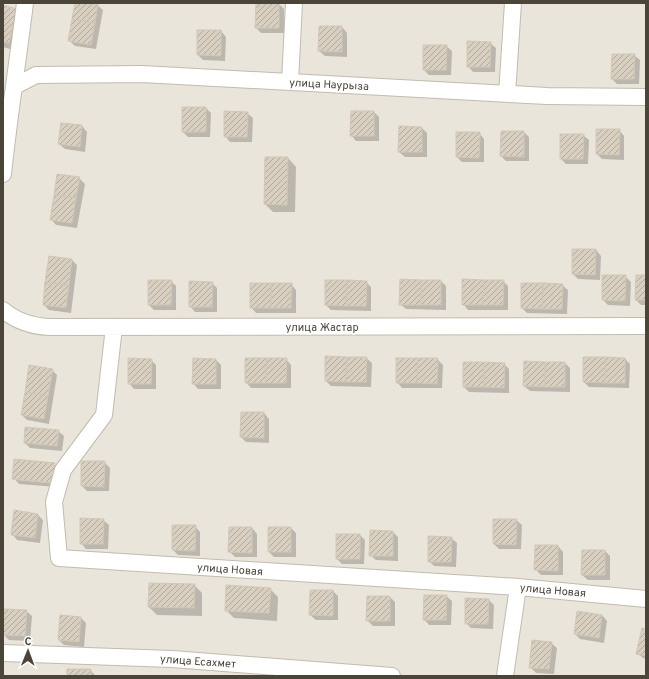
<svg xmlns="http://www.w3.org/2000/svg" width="649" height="679" font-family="Overpass,sans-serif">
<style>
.residential{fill:#eae5da}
.shadow{fill:#0003;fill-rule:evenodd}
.building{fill:url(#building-hatch);stroke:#d3c7b4}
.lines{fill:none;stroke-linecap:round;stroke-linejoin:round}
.street-casing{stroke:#c2bbae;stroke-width:18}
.street{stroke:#fff;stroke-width:16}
.labels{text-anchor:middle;stroke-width:3.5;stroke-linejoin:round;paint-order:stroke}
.street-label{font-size:11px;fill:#4b4439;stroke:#fff}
</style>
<defs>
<pattern id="building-hatch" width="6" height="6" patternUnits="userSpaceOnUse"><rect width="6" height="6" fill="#d8cfc1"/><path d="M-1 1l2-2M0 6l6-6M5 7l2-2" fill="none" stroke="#b1aa9e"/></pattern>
</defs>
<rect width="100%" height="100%" fill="#f6f3ec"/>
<path class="residential" d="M3 3H646V676H3Z"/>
<path class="shadow" d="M76 3 97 5 103 10 96 49 75 46 70 41Z
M279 4 284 9V33H261L256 28Z
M3 6 17 9V51L3 47Z
M320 27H342L347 33V57L325 56 319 51Z
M221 31 226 37 225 61 203 60 198 55Z
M490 43 496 48 495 72H473L468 66Z
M446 46 452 51 451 75H429L424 70Z
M634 55 640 60 639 84H617L612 79Z
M206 108 211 113 210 137H188L183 132Z
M374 112 379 117V141H356L351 135Z
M247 113 253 118 252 142H230L225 136Z
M62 124 82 126 87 132 85 152 65 149 59 144Z
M422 128 427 133V157H405L399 152Z
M619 130 624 136V160L602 159 597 154Z
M524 132 529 137V161H506L501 156Z
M479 133 484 139V162H462L457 157Z
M583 135 589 140 588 164H566L561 159Z
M288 158 296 167 295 212H273L265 204Z
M79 178 85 184 77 228 56 225 51 219Z
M596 250 601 256 600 280 578 279 573 274Z
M72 260 77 265 71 313 49 310 44 305Z
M625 276 631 282 630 306 608 305 603 300Z
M646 276V305H641L636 300Z
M171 281 176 286V310H154L149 305Z
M441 281 446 286V310L406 309 400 304Z
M503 281 508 286V310H468L463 304Z
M366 282 371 287V311L331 310 326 305Z
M212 283 217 288V312H195L190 306Z
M291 284 296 290V313H256L251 307Z
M562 285 568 290 567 314 527 313 522 308Z
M366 358 372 363 371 387 331 386 326 381Z
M286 359 291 365V388H251L246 382Z
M437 359 443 365 442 388H402L397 382Z
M625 359 630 364 629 388 589 387 584 382Z
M151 360 156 365V389H134L129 383Z
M216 360 221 365V389H198L193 383Z
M565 363 570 368V392L530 391 524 386Z
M504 364 509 369V393L469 392 464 387Z
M52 370 57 375 49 424 27 420 22 415Z
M264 413 269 419V443L246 442 241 437Z
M58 431 64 436 62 451 30 448 25 443Z
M104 462 110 468 109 491H87L82 486Z
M54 464 60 469 58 487 19 484 14 478ZM18 478 58 482V484L18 480Z
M15 512 38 515 43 520 40 543 17 540 12 534Z
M103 520 109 525 108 549H86L81 543Z
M516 520 522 525 521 549H499L494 544Z
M195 526 200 532V556L178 555 173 550Z
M252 528 257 534V557H235L230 552Z
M269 528H291L296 533V557H274L269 552Z
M393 532 398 537V561L376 560 370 555Z
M360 535 365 540 364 564H342L337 559Z
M451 538 457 543 456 567 434 566 429 561Z
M536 546H558L563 552V575H541L536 570Z
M605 551 610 556V580H588L582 575Z
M194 585 202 593V616L157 615 149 607Z
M270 589 278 597 277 621 234 618 226 610Z
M311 591H333L338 596V620H316L310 615Z
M446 596 452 601 451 625H429L424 619Z
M390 597 395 602V626H373L367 620Z
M489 600 494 605 493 629 471 628 466 623Z
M26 611 32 616 30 641 9 640 4 635Z
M602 615 607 621 604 643 580 639 575 634Z
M81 618 86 623 84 647 64 645 59 640Z
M646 630V659L643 658 637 653Z
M551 643 557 648 554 674 536 673 530 667Z
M90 670 96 676H68Z"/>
<path class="building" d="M75 3 98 4 95 23 72 19Z
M256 3H279V28H255Z
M3 5 17 9 9 43 3 42Z
M72 19 95 23 91 45 68 41Z
M319 26H342V52L318 51Z
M197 30H221V56L197 55Z
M467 41 491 42 490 67H467Z
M423 45H447L446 70H423Z
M612 54H635L634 79H611Z
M182 107H206V132H182Z
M224 111 248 112 247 137H224Z
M351 111H374V136H350Z
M61 123 82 125 80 147 58 144Z
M399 126 422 127V152H398Z
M596 129H620L619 155 596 154Z
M501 131H524V157L500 156Z
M456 132H480L479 158 456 157Z
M560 134H584L583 159H560Z
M265 157H288L287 205 264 204Z
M57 174 80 177 76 198 54 195Z
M54 195 76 198 72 223 50 220Z
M572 249H596L595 275 572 274Z
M49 256 72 259 69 285 45 282Z
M602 275H626L625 301 602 300Z
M636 275H646V300H635Z
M400 279 421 280V305H399Z
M462 279 484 280 483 305H462Z
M148 280H172L171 305H148Z
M325 280H347L346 306 325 305Z
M347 280 367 281 366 306H346Z
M421 280H441V305H421Z
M484 280H504L503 305H483Z
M189 281 213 282 212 307H189Z
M45 282 69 285 66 308 43 305Z
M250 283H271V308H250Z
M271 283H292L291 308H271Z
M521 283H543L542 309 521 308Z
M543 283 563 284 562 309H542Z
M325 356 347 357 346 382 325 381Z
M347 357H367L366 382H346Z
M583 357H605V383L583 382Z
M605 357 625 358V383H605Z
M128 358 152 359 151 384H128Z
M193 358 216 359V384H192Z
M245 358H267L266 383H245Z
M267 358H287L286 383H266Z
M396 358H418L417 383H396Z
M418 358H438L437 384 417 383Z
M524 361 545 362V387L523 386Z
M463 362H484V387H463Z
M484 362 505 363 504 388 484 387Z
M545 362H565V387H545Z
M29 365 53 369 48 396 25 392Z
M25 392 48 396 44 419 21 415Z
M241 412H264V438L240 437Z
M25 427 59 430 57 446 24 443Z
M14 459 55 463 53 483 12 479Z
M81 461H105L104 487 81 486Z
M14 510 38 514 35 538 11 535Z
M80 518 104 519 103 544H80Z
M493 519H517L516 545 493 544Z
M172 525H196L195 551 172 550Z
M229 527H252V553L228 552Z
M268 527H291V552H268Z
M370 530 393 531V556H369Z
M336 534H360V559H336Z
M428 536 452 537 451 562H428Z
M535 545H558V571L534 570Z
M582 550H605V575H581Z
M149 583 195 584 194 608 148 607Z
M226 585 271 588 269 613 225 611Z
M310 590H333V616L309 615Z
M424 595H447L446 620H423Z
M367 596H390V621H366Z
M465 598 489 599 488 624H465Z
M4 609 27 610 25 636 3 635Z
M577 611 602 615 599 638 574 634Z
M60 615 81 617 79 642 58 640Z
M642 628 646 629V656L636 654Z
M532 640 552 642 549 669 529 668Z
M67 669H91V676H67Z"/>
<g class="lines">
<defs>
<path id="street" d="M290 82 294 3
M15 86 36 75 142 74 547 96 646 97
M507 94 513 3
M3 174C9 117 18 60 25 3
M3 310C16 321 32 326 49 327L646 326
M114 327 104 415 63 470 54 502 59 558 518 587 646 599
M3 653 172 659 392 676
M505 676 518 587"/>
</defs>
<use href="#street" class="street-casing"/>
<use href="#street" class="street"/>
</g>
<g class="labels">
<g class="street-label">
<text transform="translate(329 84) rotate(3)" y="4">улица Наурыза</text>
<text x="322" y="331">улица Жастар</text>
<text transform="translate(230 569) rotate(4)" y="4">улица Новая</text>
<text transform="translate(553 590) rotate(5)" y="4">улица Новая</text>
<text transform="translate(198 661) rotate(4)" y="4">улица Есахмет</text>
</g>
</g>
<rect width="649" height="679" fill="none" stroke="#4b4439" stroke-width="8"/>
<g transform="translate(28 651) rotate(1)" stroke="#ffffff" stroke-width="3" paint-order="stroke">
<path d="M0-3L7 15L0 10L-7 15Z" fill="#4b4439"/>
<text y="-6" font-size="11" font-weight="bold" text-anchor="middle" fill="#4b4439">С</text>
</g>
</svg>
